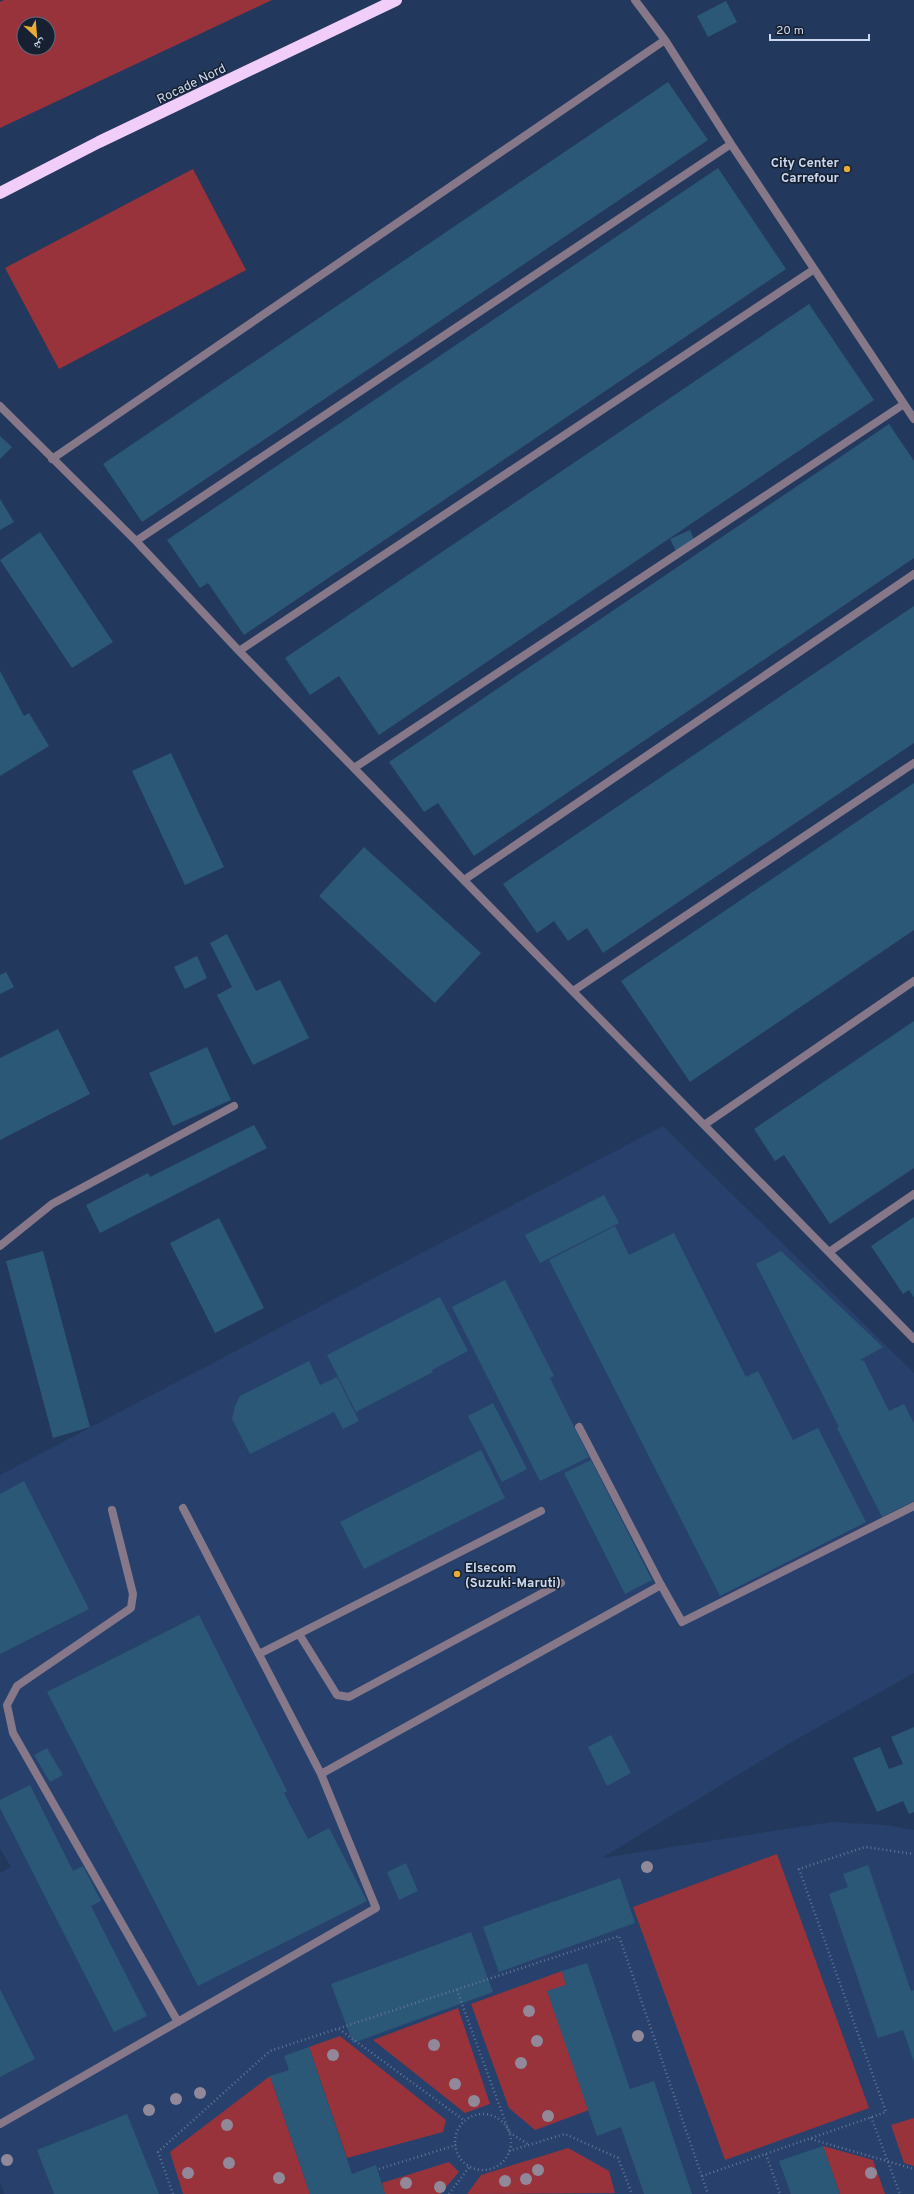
<svg xmlns="http://www.w3.org/2000/svg" width="914" height="2194" font-family="Overpass,'Noto Naskh Arabic',sans-serif">
<style>
.built{fill:#27416c}
.green{fill:#98333b;fill-rule:evenodd}
.building{fill:#2b5876}
.lines{fill:none;stroke-linecap:round;stroke-linejoin:round}
.path{stroke:#617493;stroke-width:2.5;stroke-dasharray:1 3;stroke-linecap:butt}
.service{stroke:#867889;stroke-width:8}
.minor{stroke:#867889;stroke-width:8}
.motorway{stroke:#f1cefa;stroke-width:12}
.tree{fill:#918999}
.poi-dot{fill:#e8ab37;stroke:#162030;stroke-width:1.5}
.labels{text-anchor:middle;stroke-width:3;stroke-linejoin:round;paint-order:stroke}
.street-label{font-size:13px;fill:#cad8ef;stroke:#162030}
.poi-label{font-size:13px;font-weight:bold;fill:#cad8ef;stroke:#162030;text-anchor:end}
</style>
<rect width="100%" height="100%" fill="#22385c"/>
<path class="built" d="M663 1126 914 1373V1673L790 1743 602 1858 831 1822 886 1825 914 1830V2194H4L0 2183V1873L11 1867 0 1849V1475Z"/>
<path class="green" d="M4 0H272L0 128V2ZM24 24H48V48H24Z
M193 169 246 270 59 369 5 268Z
M777 1854 869 2108 725 2160 633 1907Z
M562 1971 566 1985 548 1991 589 2110 535 2130 509 2108 471 2004Z
M458 2008 490 2104 465 2113 373 2040Z
M340 2036 446 2120 443 2132 347 2158 309 2047Z
M270 2076 310 2194H183L170 2152Z
M914 2118V2166L904 2163 891 2125Z
M823 2146 873 2160 885 2194H840Z
M568 2148 609 2171 615 2193 467 2194 481 2175Z
M449 2162 459 2172 440 2194H385L382 2183Z"/>
<path class="building" d="M726 1 737 22 708 37 697 16Z
M668 82 708 140 142 522 103 464Z
M718 168 786 269 244 635 208 583 200 588 167 540Z
M809 304 874 400 379 735 339 676 310 695 285 658Z
M889 424 914 461V558L474 856 438 803 424 812 389 762Z
M0 436 12 447 0 459Z
M0 499 14 522 0 530Z
M690 530 695 542 676 551 670 539Z
M40 532 113 642 72 668 0 560Z
M914 606V743L603 953 587 928 568 941 554 921 537 933 503 884Z
M0 671 24 716 29 713 49 746 0 776Z
M171 753 224 867 185 885 132 771Z
M914 783V930L690 1082 621 981Z
M364 847 481 953 435 1003 319 896Z
M227 934 256 991 280 980 309 1038 253 1065 217 995 232 987 210 943Z
M197 956 207 978 185 989 174 967Z
M6 972 14 987 0 994V975Z
M914 1021V1168L830 1224 784 1155 775 1161 754 1129Z
M58 1029 90 1094 0 1140V1058Z
M207 1047 231 1100 173 1126 149 1073Z
M254 1125 267 1148 100 1233 86 1205 148 1173 150 1177Z
M604 1195 619 1223 540 1263 525 1235Z
M914 1217V1298L909 1290 903 1294 871 1246Z
M219 1218 264 1308 215 1333 170 1243Z
M615 1226 629 1255 674 1233 746 1377 758 1371 793 1440 818 1428 866 1522 720 1596 549 1260Z
M43 1251 90 1427 53 1438 6 1261Z
M781 1251 883 1347 860 1360 864 1361 889 1411 904 1404 914 1423V1501L882 1517 837 1428 839 1427 756 1264Z
M505 1280 554 1376 550 1378 589 1457 540 1481 452 1307Z
M440 1297 468 1351 432 1370 433 1372 356 1412 327 1355Z
M309 1361 320 1385 337 1377 359 1421 343 1429 334 1412 250 1454 232 1419 235 1406 240 1396Z
M493 1403 527 1469 502 1482 468 1416Z
M481 1450 505 1498 364 1569 340 1522Z
M591 1460 652 1580 625 1594 564 1473Z
M24 1481 89 1609 0 1654V1494Z
M199 1615 287 1791 284 1793 308 1839 329 1828 367 1901 198 1986 47 1692Z
M914 1727V1812L909 1814 903 1801 877 1812 853 1758 880 1747 889 1769 903 1764 891 1737Z
M611 1735 631 1773 607 1786 588 1747Z
M47 1748 63 1775 50 1782 34 1755Z
M30 1785 73 1871 83 1866 101 1901 91 1906 147 2016 114 2032 0 1808V1800Z
M406 1863 418 1891 399 1900 387 1872Z
M868 1865 911 1991 914 1990V2062L903 2030 878 2038 829 1894 848 1887 843 1874Z
M620 1878 635 1923 499 1972 483 1927Z
M471 1932 493 1992 353 2043 331 1984Z
M587 1963 630 2089 654 2081 692 2194H644L621 2127 597 2136 547 1991 566 1985 562 1971Z
M0 1989 35 2059 0 2077Z
M309 2047 352 2174 376 2165 385 2194H310L270 2076 289 2070 284 2056Z
M127 2114 159 2194H54L37 2150Z
M823 2146 840 2194H791L779 2161Z"/>
<g class="lines">
<path class="path" d="M457 1990 509 2132 529 2145
M339 2029 465 2121
M455 2142a28 28 0 1 1 56 0a28 28 0 1 1-56 0Z
M871 2117 900 2194
M811 2139 914 2169
M509 2151 565 2134 618 2158 632 2194
M766 2154 780 2194
M379 2169 456 2145
M702 2176 886 2112 799 1869 865 1847 914 1854
M173 2194 158 2152 270 2051 619 1936 708 2194
M449 2194 470 2166"/>
<path class="service" d="M112 1510 133 1594 131 1608 17 1686 7 1705 13 1733 178 2022
M299 1634 337 1695 349 1697 561 1583
M259 1654 541 1511
M321 1774 661 1585 682 1622 914 1506
M0 2124 376 1908 321 1774 183 1508"/>
<path class="minor" d="M635 0 665 40 731 144 914 419
M0 406 136 541 239 651 914 1339
M52 459 665 40
M136 541 731 144
M239 651 813 270
M354 768 904 404
M464 880 914 574
M573 991 914 763
M704 1125 914 981
M0 1246 52 1204 234 1106
M829 1252 914 1194
M579 1427 661 1585"/>
<path class="motorway" d="M0 193 99 142 396 0"/>
</g>
<g class="tree">
<circle cx="647" cy="1867" r="6"/>
<circle cx="529" cy="2011" r="6"/>
<circle cx="638" cy="2036" r="6"/>
<circle cx="537" cy="2041" r="6"/>
<circle cx="434" cy="2045" r="6"/>
<circle cx="333" cy="2055" r="6"/>
<circle cx="521" cy="2063" r="6"/>
<circle cx="455" cy="2084" r="6"/>
<circle cx="200" cy="2093" r="6"/>
<circle cx="176" cy="2099" r="6"/>
<circle cx="474" cy="2101" r="6"/>
<circle cx="149" cy="2110" r="6"/>
<circle cx="548" cy="2116" r="6"/>
<circle cx="227" cy="2125" r="6"/>
<circle cx="7" cy="2160" r="6"/>
<circle cx="229" cy="2163" r="6"/>
<circle cx="538" cy="2170" r="6"/>
<circle cx="188" cy="2173" r="6"/>
<circle cx="871" cy="2173" r="6"/>
<circle cx="279" cy="2178" r="6"/>
<circle cx="526" cy="2179" r="6"/>
<circle cx="505" cy="2181" r="6"/>
<circle cx="406" cy="2183" r="6"/>
<circle cx="440" cy="2187" r="6"/>
</g>
<g class="poi-dot">
<circle cx="847" cy="169" r="4"/>
<circle cx="457" cy="1574" r="4"/>
</g>
<g class="labels">
<g class="street-label">
<text transform="translate(191 83) rotate(-26)" y="5">Rocade Nord</text>
</g>
<g class="poi-label">
<text x="839" y="167">City Center<tspan x="839" dy="15">Carrefour</tspan></text>
<text x="465" y="1572" text-anchor="start">Elsecom<tspan x="465" dy="15">(Suzuki-Maruti)</tspan></text>
</g>
</g>
<g transform="translate(36 36) rotate(154)"><circle r="19" fill="#162030" stroke="#5e6a7c"/>
<path d="M0-3L7 15L0 10L-7 15Z" fill="#e8ab37"/>
<text y="-6" font-size="11" font-weight="bold" text-anchor="middle" fill="#cad8ef">ش</text>
</g>
<path d="M770 34v6h99v-6" fill="none" stroke="#cad8ef" stroke-width="2"/>
<text x="776" y="34" font-size="12" fill="#cad8ef" stroke="#162030" stroke-width="3" paint-order="stroke">20 m</text>
</svg>
